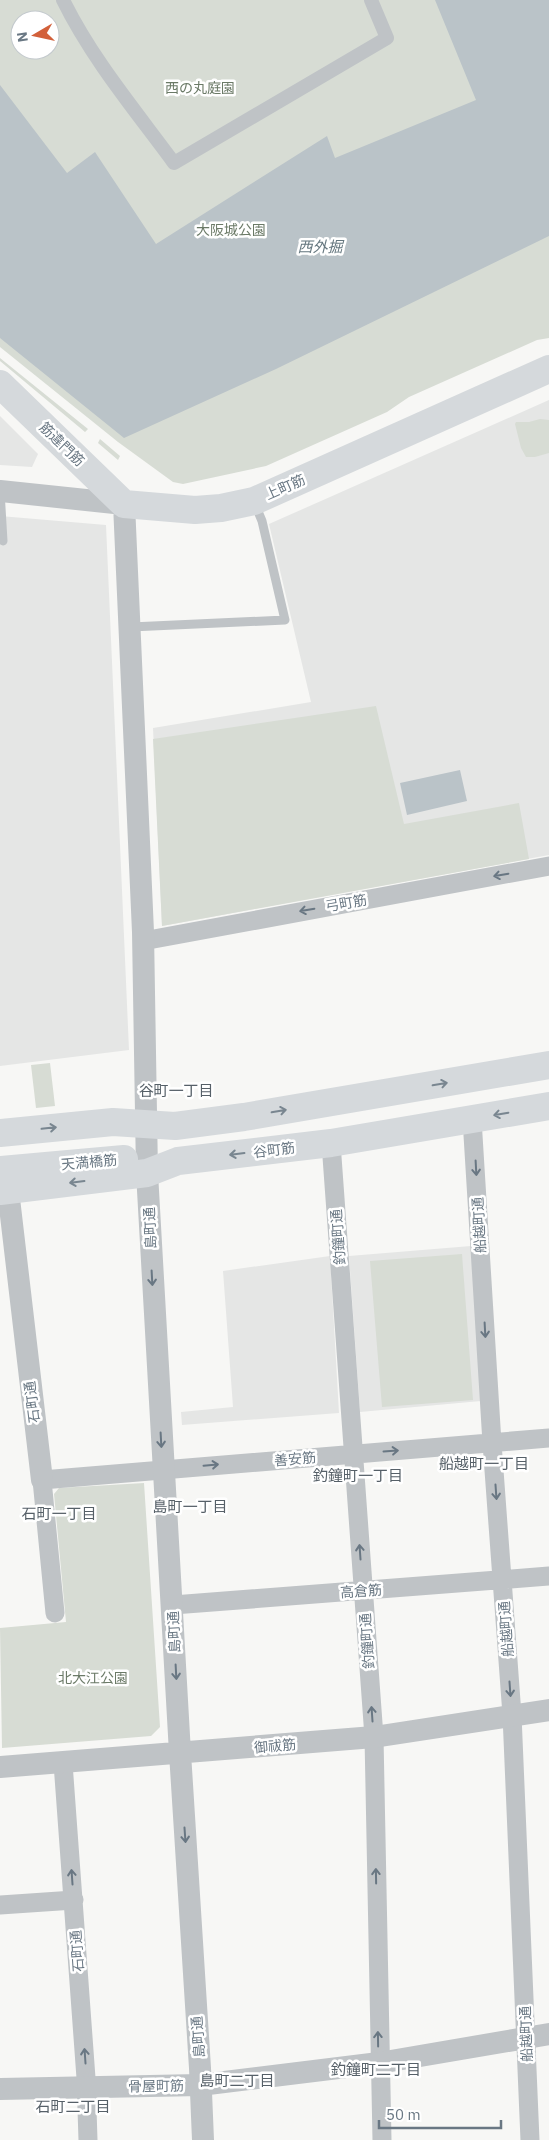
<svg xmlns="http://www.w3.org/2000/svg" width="549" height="2140" font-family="'IBM Plex Sans','Noto Sans JP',sans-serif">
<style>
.built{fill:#e5e6e5}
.green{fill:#d7dcd4;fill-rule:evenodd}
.water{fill:#bac3c8}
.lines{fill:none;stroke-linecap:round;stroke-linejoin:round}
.service{stroke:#bfc3c6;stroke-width:9}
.pedestrian{stroke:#bfc3c6;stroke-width:14}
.minor{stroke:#bfc3c6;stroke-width:19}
.tertiary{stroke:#bfc3c6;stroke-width:22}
.primary{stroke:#d5d9dc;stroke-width:28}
.oneway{stroke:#697783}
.oneway2{stroke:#798690}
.labels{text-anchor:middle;stroke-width:5;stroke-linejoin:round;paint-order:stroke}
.park-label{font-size:14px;fill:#6b7a67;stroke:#fff}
.street-label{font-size:14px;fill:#697783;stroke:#fff}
.water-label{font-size:15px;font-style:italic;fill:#65777f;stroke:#fff}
.neighbourhood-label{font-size:15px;fill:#566068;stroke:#fff}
</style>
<rect width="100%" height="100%" fill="#f7f7f5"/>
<path class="built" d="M549 400V855L162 926 153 728 311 702 269 524Z
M0 416 38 454 32 467 0 465Z
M0 516 106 525 129 1050 0 1066Z
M471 1246 481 1401 360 1412 349 1256Z
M330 1256 339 1413 182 1425 181 1412 233 1407 223 1271Z"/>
<path class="green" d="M0 0H549V338L537 340 409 397 387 412 266 466 183 484 173 482 118 442 0 347ZM20 20H50V50H20Z
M0 358 88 429 85 432 0 361Z
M540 419 549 420V453L535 457H526L521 448 515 424 516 422H529Z
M100 439 120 456 118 460 98 443Z
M376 706 404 824 519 803 529 859 162 926 153 739Z
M50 1063 55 1106 36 1108 31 1065Z
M462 1254 473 1400 382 1407 370 1261Z
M144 1483 160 1727 151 1736 2 1748 0 1628 66 1622 54 1494 59 1488Z"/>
<path class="water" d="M435 0H549V236L276 369 124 438 0 338V85L67 173 95 152 156 244 327 136 335 158 476 100Z
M460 770 467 801 407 815 400 783Z"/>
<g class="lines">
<path class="service" d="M0 491 3 541
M131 627 285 620 262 521 255 504"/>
<path class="pedestrian" d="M63 0C92 59 135 110 174 163L387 38 371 0"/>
<path class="minor" d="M143 941 549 866
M472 1119 492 1443 512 1715 530 2140
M331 1143 374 1737 382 2140
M173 1605 549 1576
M55 1613 42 1480 549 1438
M63 1763 86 2078 88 2140
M0 1905 74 1900"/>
<path class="tertiary" d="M0 491 124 504 143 932 147 1173 180 1753 200 2068 203 2140
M8 1190 42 1480
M0 1767 374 1737 549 1710
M0 2089 200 2085 379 2063 549 2034"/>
<path class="primary" d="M0 384 124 504 195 510 221 508 254 501 549 369
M0 1133 113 1122 175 1126 244 1117 549 1065
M0 1170 124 1159
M0 1191 147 1173 178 1161 331 1143 549 1106"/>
</g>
<defs><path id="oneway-shaft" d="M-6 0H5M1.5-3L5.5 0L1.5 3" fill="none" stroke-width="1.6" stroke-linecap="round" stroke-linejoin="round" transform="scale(1.25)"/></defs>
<g class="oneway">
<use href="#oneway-shaft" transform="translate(501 875) rotate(170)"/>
<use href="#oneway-shaft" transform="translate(307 910) rotate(170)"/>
<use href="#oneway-shaft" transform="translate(476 1168) rotate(87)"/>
<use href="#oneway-shaft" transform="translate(152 1278) rotate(87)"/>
<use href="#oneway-shaft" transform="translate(485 1330) rotate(87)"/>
<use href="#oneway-shaft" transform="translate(161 1440) rotate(87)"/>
<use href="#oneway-shaft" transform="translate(391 1451) rotate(-4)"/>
<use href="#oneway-shaft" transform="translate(211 1465) rotate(-5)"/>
<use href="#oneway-shaft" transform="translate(496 1492) rotate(86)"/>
<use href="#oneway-shaft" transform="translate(360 1552) rotate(-94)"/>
<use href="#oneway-shaft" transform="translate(176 1672) rotate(87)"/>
<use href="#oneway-shaft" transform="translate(510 1689) rotate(86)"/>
<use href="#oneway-shaft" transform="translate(372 1714) rotate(-94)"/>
<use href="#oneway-shaft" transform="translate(185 1835) rotate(86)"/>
<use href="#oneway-shaft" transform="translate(376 1876) rotate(-91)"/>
<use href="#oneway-shaft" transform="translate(72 1877) rotate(-94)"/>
<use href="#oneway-shaft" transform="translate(378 2039) rotate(-91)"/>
<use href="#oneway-shaft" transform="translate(85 2056) rotate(-94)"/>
</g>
<g class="oneway2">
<use href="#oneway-shaft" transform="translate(440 1084) rotate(-10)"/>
<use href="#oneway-shaft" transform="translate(279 1111) rotate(-10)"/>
<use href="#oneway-shaft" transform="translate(501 1114) rotate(170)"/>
<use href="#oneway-shaft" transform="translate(49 1128) rotate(-6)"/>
<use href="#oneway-shaft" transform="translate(237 1154) rotate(173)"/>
<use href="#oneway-shaft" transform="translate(77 1182) rotate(173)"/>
</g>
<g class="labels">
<g class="park-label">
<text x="200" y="93">西の丸庭園</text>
<text x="231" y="235">大阪城公園</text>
<text x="93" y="1683">北大江公園</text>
</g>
<g class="street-label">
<text transform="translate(62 444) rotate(44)" y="5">筋違門筋</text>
<text transform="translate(285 487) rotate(-24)" y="5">上町筋</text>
<text transform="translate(346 903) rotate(-10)" y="5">弓町筋</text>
<text transform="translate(274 1150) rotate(-7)" y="5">谷町筋</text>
<text transform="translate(89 1162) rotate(-5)" y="5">天満橋筋</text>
<text transform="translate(479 1225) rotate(-93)" y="5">船越町通</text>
<text transform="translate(150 1228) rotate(-93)" y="5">島町通</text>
<text transform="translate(338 1237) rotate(-94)" y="5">釣鐘町通</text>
<text transform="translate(32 1402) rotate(-97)" y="5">石町通</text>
<text transform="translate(295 1459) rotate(-5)" y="5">善安筋</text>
<text transform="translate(361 1591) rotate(-4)" y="5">高倉筋</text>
<text transform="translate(506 1629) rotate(-94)" y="5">船越町通</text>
<text transform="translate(174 1632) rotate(-93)" y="5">島町通</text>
<text transform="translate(367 1641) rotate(-94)" y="5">釣鐘町通</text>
<text transform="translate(275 1746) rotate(-5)" y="5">御祓筋</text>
<text transform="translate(77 1951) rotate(-94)" y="5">石町通</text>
<text transform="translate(526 2034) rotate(-92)" y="5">船越町通</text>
<text transform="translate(198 2037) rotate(-94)" y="5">島町通</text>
<text transform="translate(156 2086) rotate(-1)" y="5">骨屋町筋</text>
</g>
<g class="water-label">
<text x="320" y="252">西外掘</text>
</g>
<g class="neighbourhood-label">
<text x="176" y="1096">谷町一丁目</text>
<text x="484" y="1469">船越町一丁目</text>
<text x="358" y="1481">釣鐘町一丁目</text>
<text x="190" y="1512">島町一丁目</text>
<text x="59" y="1519">石町一丁目</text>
<text x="376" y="2075">釣鐘町二丁目</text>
<text x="237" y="2086">島町二丁目</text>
<text x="73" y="2112">石町二丁目</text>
</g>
</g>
<g transform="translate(35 35) rotate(261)"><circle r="24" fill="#ffffff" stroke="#c3c9cd"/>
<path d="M0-4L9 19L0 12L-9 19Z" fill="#d2603a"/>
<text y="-8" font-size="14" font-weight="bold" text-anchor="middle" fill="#697783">N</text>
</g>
<path d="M379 2120v8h122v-8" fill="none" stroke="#697783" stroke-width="2.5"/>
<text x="386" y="2120" font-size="15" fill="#697783" stroke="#ffffff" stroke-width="4" paint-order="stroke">50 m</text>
</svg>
